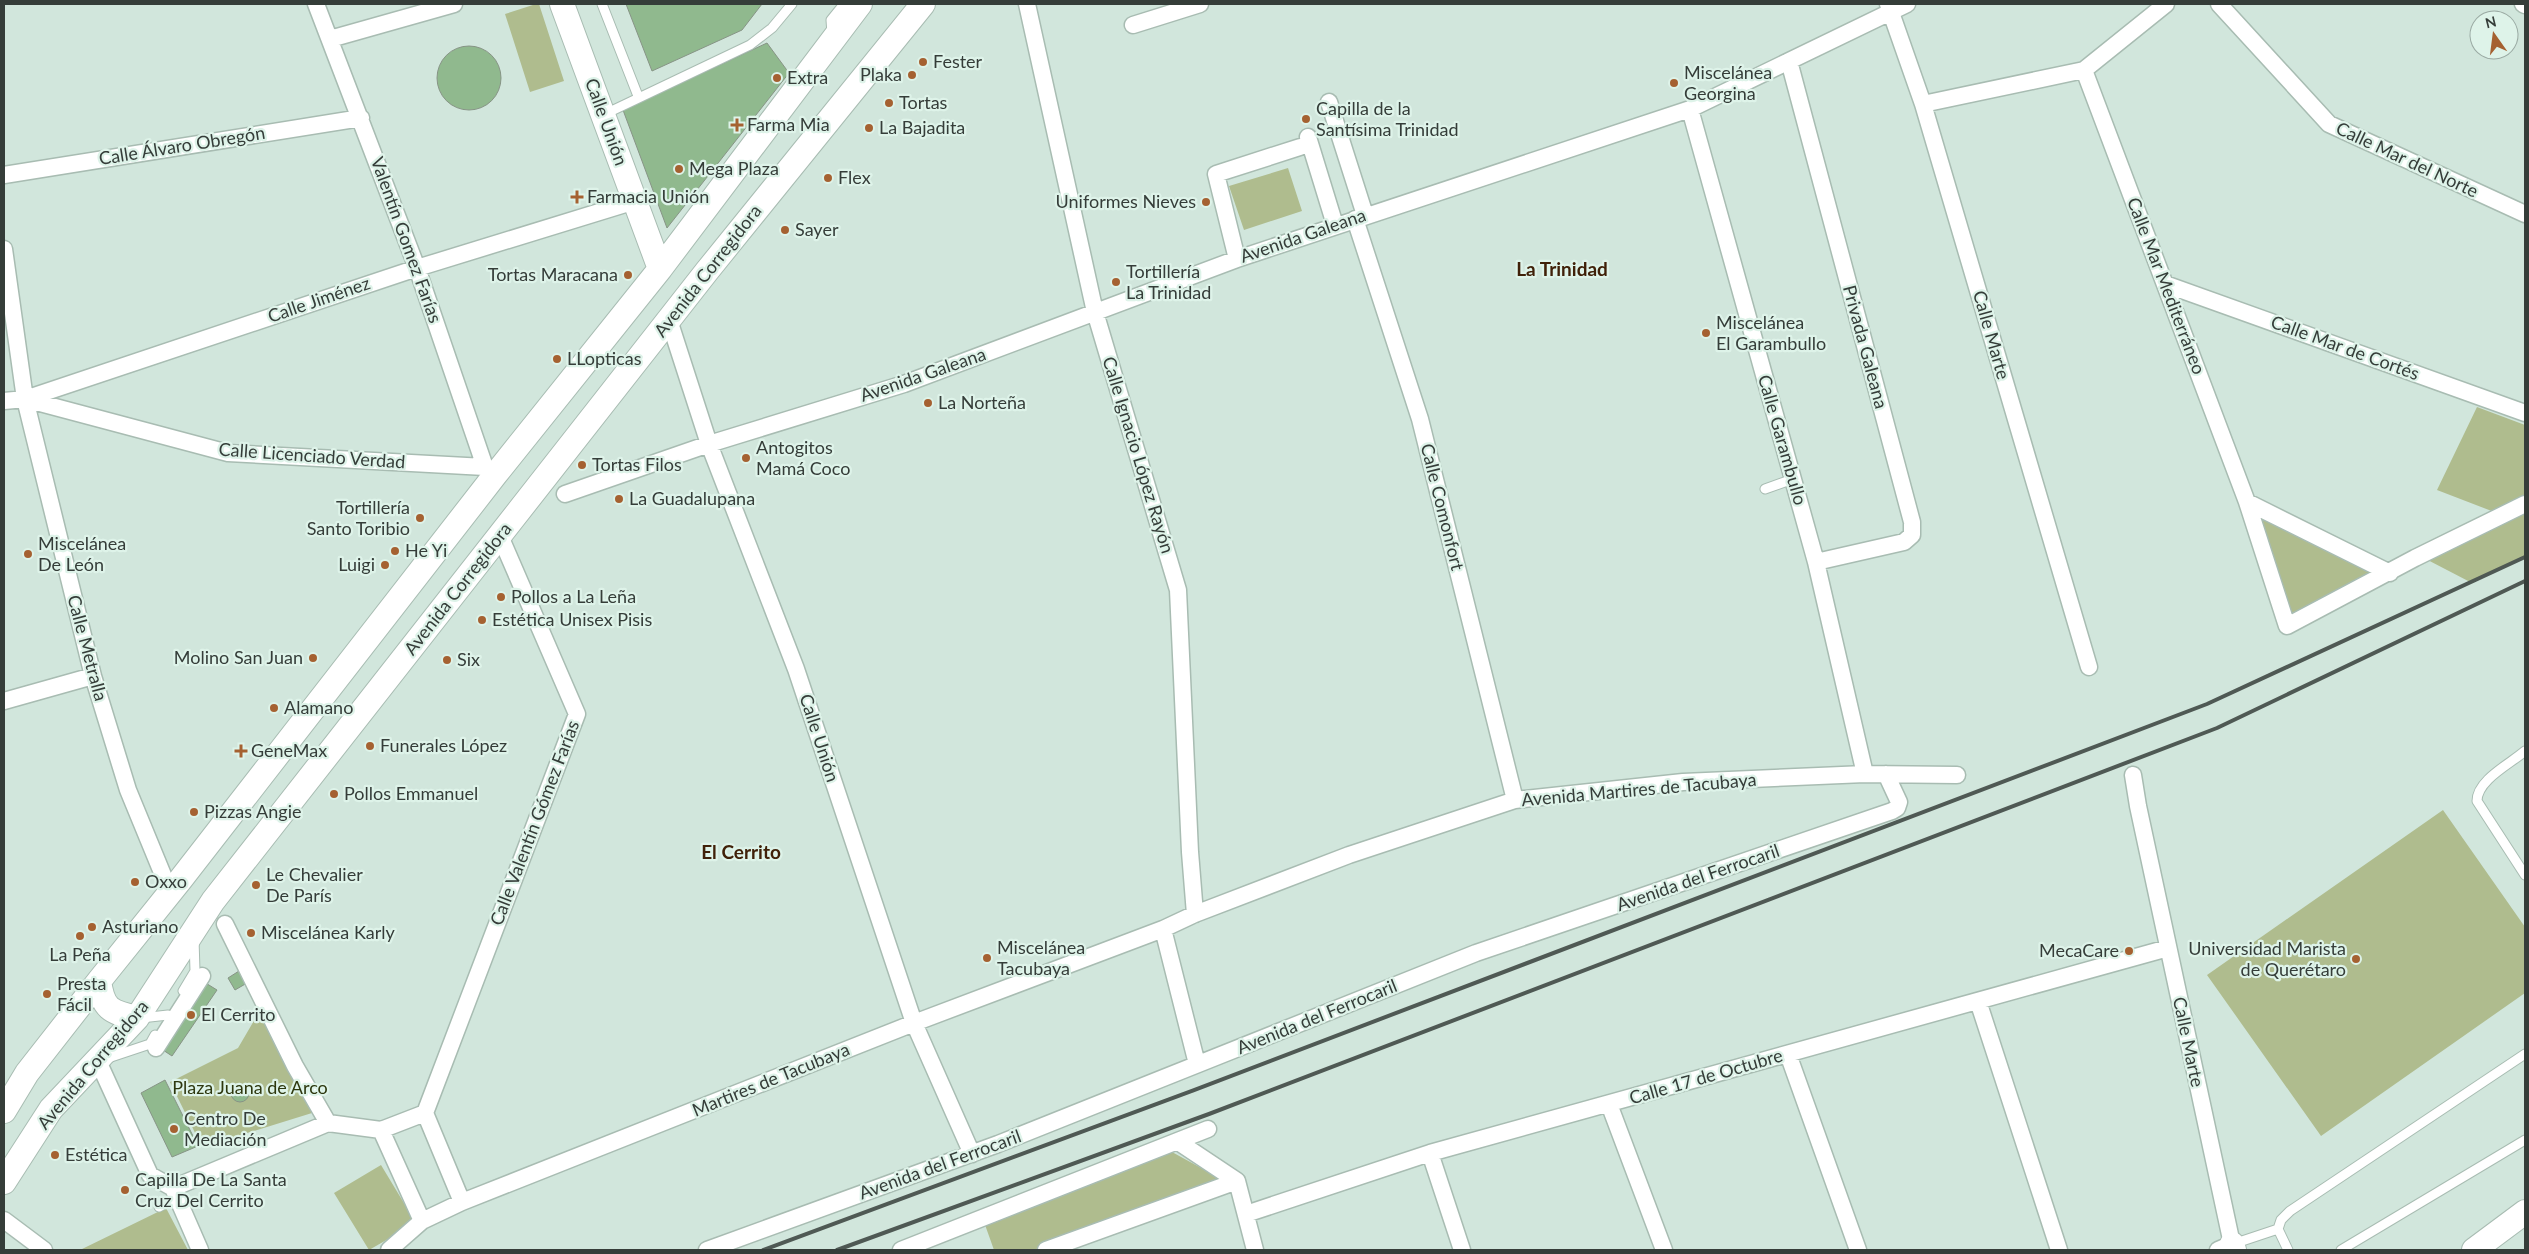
<svg xmlns="http://www.w3.org/2000/svg" width="2529" height="1254" font-family="Lato,sans-serif">
<style>
.green{fill:#afbc8e}
.building{fill:#90b98e;stroke:#879486}
.lines{fill:none;stroke-linecap:round;stroke-linejoin:round}
.lane-casing{stroke:#a8bcb2;stroke-width:11}
.street-casing{stroke:#a8bcb2;stroke-width:19}
.secondary-casing{stroke:#a8bcb2;stroke-width:26}
.lane{stroke:#fff;stroke-width:9}
.street{stroke:#fff;stroke-width:16}
.secondary{stroke:#fff;stroke-width:24}
.rail{stroke:#4f5954;stroke-width:4}
.poi-dot{fill:#a56131;stroke:#def3e9;stroke-width:2}
.labels{text-anchor:middle;stroke-width:4.5;stroke-linejoin:round;paint-order:stroke}
.poi-label{font-size:18px;fill:#353d39;stroke:#def3e9;text-anchor:start}
.street-label{font-size:18px;fill:#353d39;stroke:#def3e9}
.park-label{font-size:18px;fill:#2d370e;stroke:#def3e9}
.neighbourhood-label{font-size:19px;font-weight:bold;fill:#402109;stroke:#def3e9}
</style>
<rect width="100%" height="100%" fill="#d1e6dc"/>
<path class="green" d="M536 4H539L564 81 530 92 505 14Z
M1288 168 1302 211 1244 230 1229 186Z
M2477 407 2525 425V557L2472 583 2420 556 2502 515 2437 490Z
M2251 505 2389 573 2290 624Z
M2443 810 2525 927V993L2321 1136 2207 975Z
M259 1012 312 1113 202 1147 170 1082 238 1048Z
M1172 1152 1223 1180 1034 1250H994L984 1222Z
M381 1165 416 1223 369 1250 334 1193Z
M166 1208 188 1250H80Z"/>
<path class="building" d="M626 4H762L742 30 652 71Z
M767 43 789 73 667 228 623 110Z
M437 78a32 32 0 1 1 64 0a32 32 0 1 1-64 0Z
M239 971 247 983 235 990 228 978Z
M204 982 217 990 172 1056 160 1048Z
M165 1080 198 1146 172 1157 141 1093Z
M231 1093a9 9 0 1 1 18 0a9 9 0 1 1-18 0Z"/>
<g class="lines">
<defs>
<path id="lane" d="M602 4 638 96
M832 34 831 20 844 4
M603 115 750 45 772 28 792 4
M1765 489 1793 479
M2525 751C2510 764 2477 780 2477 801L2525 875
M183 991 195 971 194 939
M141 1018 168 1015
M108 1058 150 1044 155 1035
M159 1207 177 1197
M2233 1244 2278 1229
M2288 1250 2278 1229 2281 1220 2290 1211 2525 1054
M2341 1250 2525 1140"/>
<path id="street" d="M316 4 417 268 485 467 495 475
M1027 4 1095 312 1178 590 1190 852 1195 914
M1888 4 1923 104 2089 667
M2219 4 2329 124 2525 214
M2523 4 2525 5
M1133 25 1200 4
M330 39 454 4
M1789 61 1912 522V535L1904 542 1816 562
M2084 70 2247 502 2287 626 2415 558 2525 504
M1329 102 1365 215
M1923 104 2084 70 2166 4
M1690 109 1816 562 1865 774
M1308 137 1335 225
M4 175 361 118
M1355 219 1420 419 1515 800
M4 249 25 399 93 676 128 790 170 892
M1237 259 1216 174 1300 147
M2165 284 2525 413
M669 320 709 444 796 669 914 1023 972 1154
M25 399 228 453 485 467
M4 401 25 399 417 268 635 201
M565 494 709 444 904 384 1237 259 1690 109 1907 4
M2247 502 2390 573
M4 701 93 676
M2133 775 2138 806 2232 1244 2218 1250
M225 924 295 1066 328 1123
M1163 929 1197 1064
M1978 1001 2059 1250
M156 1048 202 976
M1788 1054 1858 1250
M98 1061 150 1175 173 1188 328 1123 381 1130 425 1113
M1609 1104 1664 1250
M425 1113 577 714 500 536
M425 1113 462 1202
M381 1130 422 1221
M1177 1141 1237 1181
M1430 1153 1462 1250
M1237 1181 1255 1250
M173 1188 200 1250
M1246 1214 1430 1153 2168 948
M4 1220 44 1250
M389 1250 422 1221 462 1202 914 1023 1163 929 1195 914 1349 855 1515 800 1683 782 1865 774 1957 775
M707 1250 998 1144 1476 953 1892 811 1897 808 1899 802 1886 774
M901 1250 1208 1129
M1046 1250 1237 1181"/>
<path id="secondary" d="M562 4 660 269
M99 981C103 1009 110 1012 137 1018
M4 1111 27 1073 99 981 181 879 495 475 660 269 860 4
M4 1182 51 1109 137 1018 213 901 707 271 923 4
M2232 1244 2234 1250
M2474 1250 2525 1212"/>
</defs>
<use href="#lane" class="lane-casing"/>
<use href="#street" class="street-casing"/>
<use href="#secondary" class="secondary-casing"/>
<use href="#lane" class="lane"/>
<use href="#street" class="street"/>
<use href="#secondary" class="secondary"/>
<path class="rail" d="M763 1250 1194 1090 2207 704 2525 557
M837 1250 1209 1114 2217 728 2525 581"/>
</g>
<g class="poi-dot">
<circle cx="923" cy="62" r="5"/>
<circle cx="912" cy="75" r="5"/>
<circle cx="777" cy="78" r="5"/>
<circle cx="1674" cy="83" r="5"/>
<circle cx="889" cy="103" r="5"/>
<circle cx="1306" cy="119" r="5"/>
<path d="M734.5 117.5h5v5h5v5h-5v5h-5v-5h-5v-5h5z"/>
<circle cx="869" cy="128" r="5"/>
<circle cx="679" cy="169" r="5"/>
<circle cx="828" cy="178" r="5"/>
<path d="M574.5 189.5h5v5h5v5h-5v5h-5v-5h-5v-5h5z"/>
<circle cx="1206" cy="202" r="5"/>
<circle cx="785" cy="230" r="5"/>
<circle cx="628" cy="275" r="5"/>
<circle cx="1116" cy="282" r="5"/>
<circle cx="1706" cy="333" r="5"/>
<circle cx="557" cy="359" r="5"/>
<circle cx="928" cy="403" r="5"/>
<circle cx="746" cy="458" r="5"/>
<circle cx="582" cy="465" r="5"/>
<circle cx="619" cy="499" r="5"/>
<circle cx="420" cy="518" r="5"/>
<circle cx="395" cy="551" r="5"/>
<circle cx="28" cy="554" r="5"/>
<circle cx="385" cy="565" r="5"/>
<circle cx="501" cy="597" r="5"/>
<circle cx="482" cy="620" r="5"/>
<circle cx="313" cy="658" r="5"/>
<circle cx="447" cy="660" r="5"/>
<circle cx="274" cy="708" r="5"/>
<circle cx="370" cy="746" r="5"/>
<path d="M238.5 743.5h5v5h5v5h-5v5h-5v-5h-5v-5h5z"/>
<circle cx="334" cy="794" r="5"/>
<circle cx="194" cy="812" r="5"/>
<circle cx="135" cy="882" r="5"/>
<circle cx="256" cy="885" r="5"/>
<circle cx="92" cy="927" r="5"/>
<circle cx="251" cy="933" r="5"/>
<circle cx="80" cy="936" r="5"/>
<circle cx="2129" cy="951" r="5"/>
<circle cx="987" cy="958" r="5"/>
<circle cx="2356" cy="959" r="5"/>
<circle cx="47" cy="994" r="5"/>
<circle cx="191" cy="1015" r="5"/>
<circle cx="174" cy="1129" r="5"/>
<circle cx="55" cy="1155" r="5"/>
<circle cx="125" cy="1190" r="5"/>
</g>
<g class="labels">
<g class="poi-label">
<text x="933" y="68">Fester</text>
<text x="1684" y="79">Miscelánea<tspan x="1684" dy="21">Georgina</tspan></text>
<text x="902" y="81" text-anchor="end">Plaka</text>
<text x="787" y="84">Extra</text>
<text x="899" y="109">Tortas</text>
<text x="1316" y="115">Capilla de la<tspan x="1316" dy="21">Santísima Trinidad</tspan></text>
<text x="747" y="131">Farma Mia</text>
<text x="879" y="134">La Bajadita</text>
<text x="689" y="175">Mega Plaza</text>
<text x="838" y="184">Flex</text>
<text x="587" y="203">Farmacia Unión</text>
<text x="1196" y="208" text-anchor="end">Uniformes Nieves</text>
<text x="795" y="236">Sayer</text>
<text x="1126" y="278">Tortillería<tspan x="1126" dy="21">La Trinidad</tspan></text>
<text x="618" y="281" text-anchor="end">Tortas Maracana</text>
<text x="1716" y="329">Miscelánea<tspan x="1716" dy="21">El Garambullo</tspan></text>
<text x="567" y="365">LLopticas</text>
<text x="938" y="409">La Norteña</text>
<text x="756" y="454">Antogitos<tspan x="756" dy="21">Mamá Coco</tspan></text>
<text x="592" y="471">Tortas Filos</text>
<text x="629" y="505">La Guadalupana</text>
<text x="410" y="514" text-anchor="end">Tortillería<tspan x="410" dy="21">Santo Toribio</tspan></text>
<text x="38" y="550">Miscelánea<tspan x="38" dy="21">De León</tspan></text>
<text x="405" y="557">He Yi</text>
<text x="375" y="571" text-anchor="end">Luigi</text>
<text x="511" y="603">Pollos a La Leña</text>
<text x="492" y="626">Estética Unisex Pisis</text>
<text x="303" y="664" text-anchor="end">Molino San Juan</text>
<text x="457" y="666">Six</text>
<text x="284" y="714">Alamano</text>
<text x="380" y="752">Funerales López</text>
<text x="251" y="757">GeneMax</text>
<text x="344" y="800">Pollos Emmanuel</text>
<text x="204" y="818">Pizzas Angie</text>
<text x="266" y="881">Le Chevalier<tspan x="266" dy="21">De París</tspan></text>
<text x="145" y="888">Oxxo</text>
<text x="102" y="933">Asturiano</text>
<text x="261" y="939">Miscelánea Karly</text>
<text x="997" y="954">Miscelánea<tspan x="997" dy="21">Tacubaya</tspan></text>
<text x="2346" y="955" text-anchor="end">Universidad Marista<tspan x="2346" dy="21">de Querétaro</tspan></text>
<text x="2119" y="957" text-anchor="end">MecaCare</text>
<text x="80" y="961" text-anchor="middle">La Peña</text>
<text x="57" y="990">Presta<tspan x="57" dy="21">Fácil</tspan></text>
<text x="201" y="1021">El Cerrito</text>
<text x="184" y="1125">Centro De<tspan x="184" dy="21">Mediación</tspan></text>
<text x="65" y="1161">Estética</text>
<text x="135" y="1186">Capilla De La Santa<tspan x="135" dy="21">Cruz Del Cerrito</tspan></text>
</g>
<g class="street-label">
<text transform="translate(606 122) rotate(70)" y="6">Calle Unión</text>
<text transform="translate(182 146) rotate(-9)" y="6">Calle Álvaro Obregón</text>
<text transform="translate(2407 160) rotate(25)" y="6">Calle Mar del Norte</text>
<text transform="translate(1303 236) rotate(-19)" y="6">Avenida Galeana</text>
<text transform="translate(406 240) rotate(70)" y="6">Valentín Gomez Farías</text>
<text transform="translate(708 271) rotate(-52)" y="6">Avenida Corregidora</text>
<text transform="translate(2166 286) rotate(69)" y="6">Calle Mar Mediterráneo</text>
<text transform="translate(319 300) rotate(-19)" y="6">Calle Jiménez</text>
<text transform="translate(1991 335) rotate(74)" y="6">Calle Marte</text>
<text transform="translate(1865 347) rotate(75)" y="6">Privada Galeana</text>
<text transform="translate(2345 348) rotate(20)" y="6">Calle Mar de Cortés</text>
<text transform="translate(923 375) rotate(-19)" y="6">Avenida Galeana</text>
<text transform="translate(1782 440) rotate(74)" y="6">Calle Garambullo</text>
<text transform="translate(1138 455) rotate(73)" y="6">Calle Ignacio López Rayón</text>
<text transform="translate(312 456) rotate(4)" y="6">Calle Licenciado Verdad</text>
<text transform="translate(1442 507) rotate(76)" y="6">Calle Comonfort</text>
<text transform="translate(458 589) rotate(-52)" y="6">Avenida Corregidora</text>
<text transform="translate(87 648) rotate(75)" y="6">Calle Metralla</text>
<text transform="translate(819 738) rotate(72)" y="6">Calle Unión</text>
<text transform="translate(1639 790) rotate(-5)" y="6">Avenida Martires de Tacubaya</text>
<text transform="translate(535 823) rotate(-69)" y="6">Calle Valentín Gómez Farías</text>
<text transform="translate(1698 878) rotate(-19)" y="6">Avenida del Ferrocaril</text>
<text transform="translate(1317 1017) rotate(-22)" y="6">Avenida del Ferrocaril</text>
<text transform="translate(2188 1042) rotate(78)" y="6">Calle Marte</text>
<text transform="translate(93 1065) rotate(-50)" y="6">Avenida Corregidora</text>
<text transform="translate(1706 1077) rotate(-16)" y="6">Calle 17 de Octubre</text>
<text transform="translate(771 1080) rotate(-22)" y="6">Martires de Tacubaya</text>
<text transform="translate(940 1165) rotate(-20)" y="6">Avenida del Ferrocaril</text>
</g>
<g class="park-label">
<text x="250" y="1094">Plaza Juana de Arco</text>
</g>
<g class="neighbourhood-label">
<text x="1562" y="276">La Trinidad</text>
<text x="741" y="859">El Cerrito</text>
</g>
</g>
<rect width="2529" height="1254" fill="none" stroke="#353d39" stroke-width="10"/>
<g transform="translate(2494 35) rotate(346)"><circle r="24" fill="#def3e9" stroke="#9aaaa3"/>
<path d="M0-4L9 19L0 12L-9 19Z" fill="#a56131"/>
<text y="-8" font-size="14" font-weight="bold" text-anchor="middle" fill="#353d39">N</text>
</g>
</svg>
